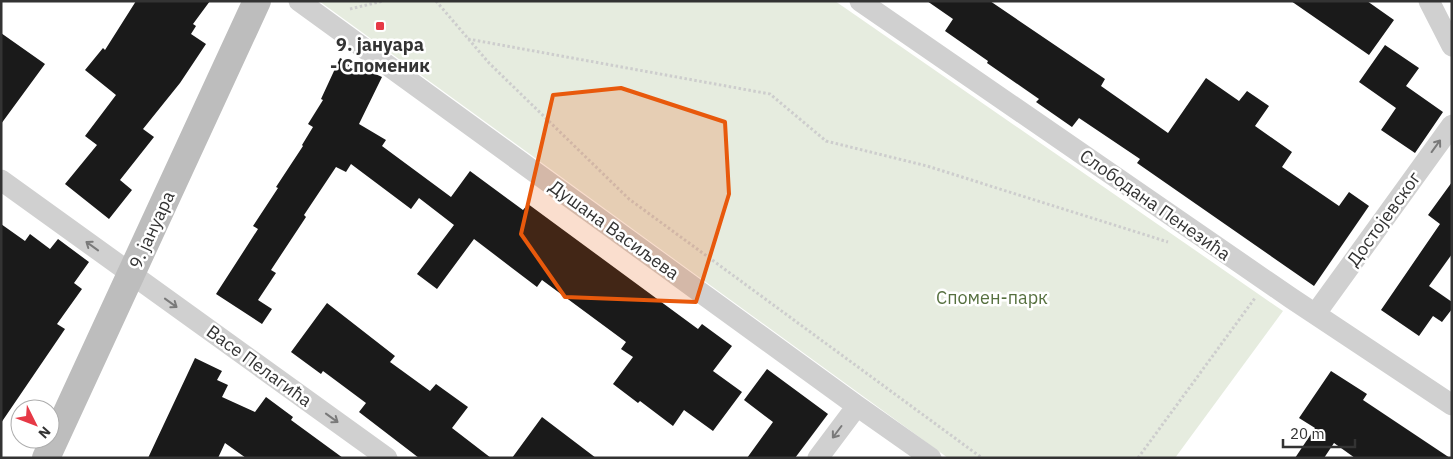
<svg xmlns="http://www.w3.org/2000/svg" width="1453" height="459" font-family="'IBM Plex Sans',sans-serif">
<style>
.green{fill:#e6ecdf}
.building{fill:#1a1a1a}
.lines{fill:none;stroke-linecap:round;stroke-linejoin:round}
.path{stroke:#cdcdcd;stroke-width:3;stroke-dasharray:2.5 2.5;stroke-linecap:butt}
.street{stroke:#d0d0d0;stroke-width:21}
.secondary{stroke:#bdbdbd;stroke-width:28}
.oneway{stroke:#7a7a7a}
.marked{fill:#e8590c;fill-opacity:0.2;stroke:#e8590c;stroke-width:4;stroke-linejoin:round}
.poi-dot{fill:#e63946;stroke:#fff;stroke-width:2}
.labels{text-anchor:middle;stroke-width:5;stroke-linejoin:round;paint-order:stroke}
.poi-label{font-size:18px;font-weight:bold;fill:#333;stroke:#fff}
.street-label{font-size:18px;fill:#333;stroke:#fff}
.park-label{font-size:18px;fill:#56703f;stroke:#fff}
</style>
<rect width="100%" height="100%" fill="#fff"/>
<path class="green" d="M319 1H835L1283 311 1175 458H948Z"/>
<path class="building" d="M136 1H210L193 24 196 26 191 34 206 44 180 83 143 129 154 137 120 180 132 190 109 219 65 184 97 145 85 136 116 95 85 70 103 48 105 50Z
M927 1H990L1105 79 1101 86 1168 133 1206 78 1239 101 1247 91 1269 106 1255 126 1292 152 1282 167 1339 206 1349 192 1369 206 1314 286 1137 163 1140 159 1079 118 1072 127 1036 102 1039 99 987 63 988 61 945 31 953 19Z
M1291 1H1367L1394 20 1369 55Z
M1 33 45 64 1 124Z
M1385 45 1419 68 1406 86 1443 112 1415 153 1381 130 1396 108 1359 82Z
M340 58 382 77 359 124 386 140 382 146 451 197 470 171 523 210 528 204 698 329 702 324 732 346 713 371 742 392 713 431 684 410 673 426 640 401 638 403 613 384 633 357 621 349 626 342 542 280 537 287 474 239 437 289 417 274 454 225 419 198 411 209 351 164 346 172 336 167 304 215 306 217 271 270 276 273 258 300 272 309 262 324 216 294 258 229 253 226 278 188 276 187 303 146 302 145 313 127 308 124 323 100 321 99Z
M1452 182V254L1429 286 1452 302V309L1442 322 1433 316 1419 336 1381 310 1440 224 1428 215Z
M1 224 25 241 30 234 50 249 58 239 89 262 74 283 82 289 57 324 65 329 1 423Z
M327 303 395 356 390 362 430 391 436 384 468 407 452 428 491 458H419L359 412 366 403 323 371 321 374 291 352Z
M195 358 222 371 217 380 228 385 222 397 255 412 266 397 293 417 291 420 343 458H246L225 443 218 458H148Z
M767 369 828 414 795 458H747L773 422 744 400Z
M1331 371 1367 394 1363 400 1450 458H1355L1334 443 1324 458H1295L1315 428 1299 418Z
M542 417 596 458H512Z"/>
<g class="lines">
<path class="path" d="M436 1 489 63 629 199 982 458
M350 9 383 1
M468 39 770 94 826 141 927 166 1168 242
M1138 458 1255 298"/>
<path class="street" d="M299 1 857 406 931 458
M860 1 1291 298 1452 405
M1429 1 1452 46
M1 180 387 458
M1316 313 1452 125
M818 458 857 406"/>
<path class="secondary" d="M46 458 257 1"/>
</g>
<defs><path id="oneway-shaft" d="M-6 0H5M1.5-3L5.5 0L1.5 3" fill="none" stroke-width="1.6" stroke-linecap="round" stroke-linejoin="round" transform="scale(1.25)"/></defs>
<g class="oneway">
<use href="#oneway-shaft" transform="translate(1436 146) rotate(-54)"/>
<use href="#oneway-shaft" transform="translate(92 246) rotate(-144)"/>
<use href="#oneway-shaft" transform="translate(171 303) rotate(36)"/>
<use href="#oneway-shaft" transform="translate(332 418) rotate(36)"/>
<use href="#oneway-shaft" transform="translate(837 432) rotate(127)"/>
</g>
<path class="marked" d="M621 88 725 122 729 194 696 302 565 297 521 234 553 95Z"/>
<rect class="poi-dot" x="375" y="21" width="10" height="10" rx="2.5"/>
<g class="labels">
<g class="poi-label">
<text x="380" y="51">9. јануара<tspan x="380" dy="21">- Споменик</tspan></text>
</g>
<g class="street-label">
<text transform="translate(1155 205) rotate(35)" y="6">Слободана Пенезића</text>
<text transform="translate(1384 219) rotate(-54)" y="6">Достојевског</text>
<text transform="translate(152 230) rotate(-65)" y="6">9. јануара</text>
<text transform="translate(614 230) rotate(36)" y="6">Душана Васиљева</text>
<text transform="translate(259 366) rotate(36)" y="6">Васе Пелагића</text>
</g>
<g class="park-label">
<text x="992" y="304">Спомен-парк</text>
</g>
</g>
<rect width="1453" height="459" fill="none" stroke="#333333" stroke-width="5"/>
<g transform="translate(35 424) rotate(132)"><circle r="24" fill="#ffffff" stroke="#adadad"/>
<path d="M0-4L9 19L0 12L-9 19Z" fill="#e63946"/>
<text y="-8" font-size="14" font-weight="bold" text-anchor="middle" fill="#333333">N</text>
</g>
<path d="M1283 439v8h72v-8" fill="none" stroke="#333333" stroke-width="2.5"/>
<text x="1290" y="439" font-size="15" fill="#333333" stroke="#ffffff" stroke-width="4" paint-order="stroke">20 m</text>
</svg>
